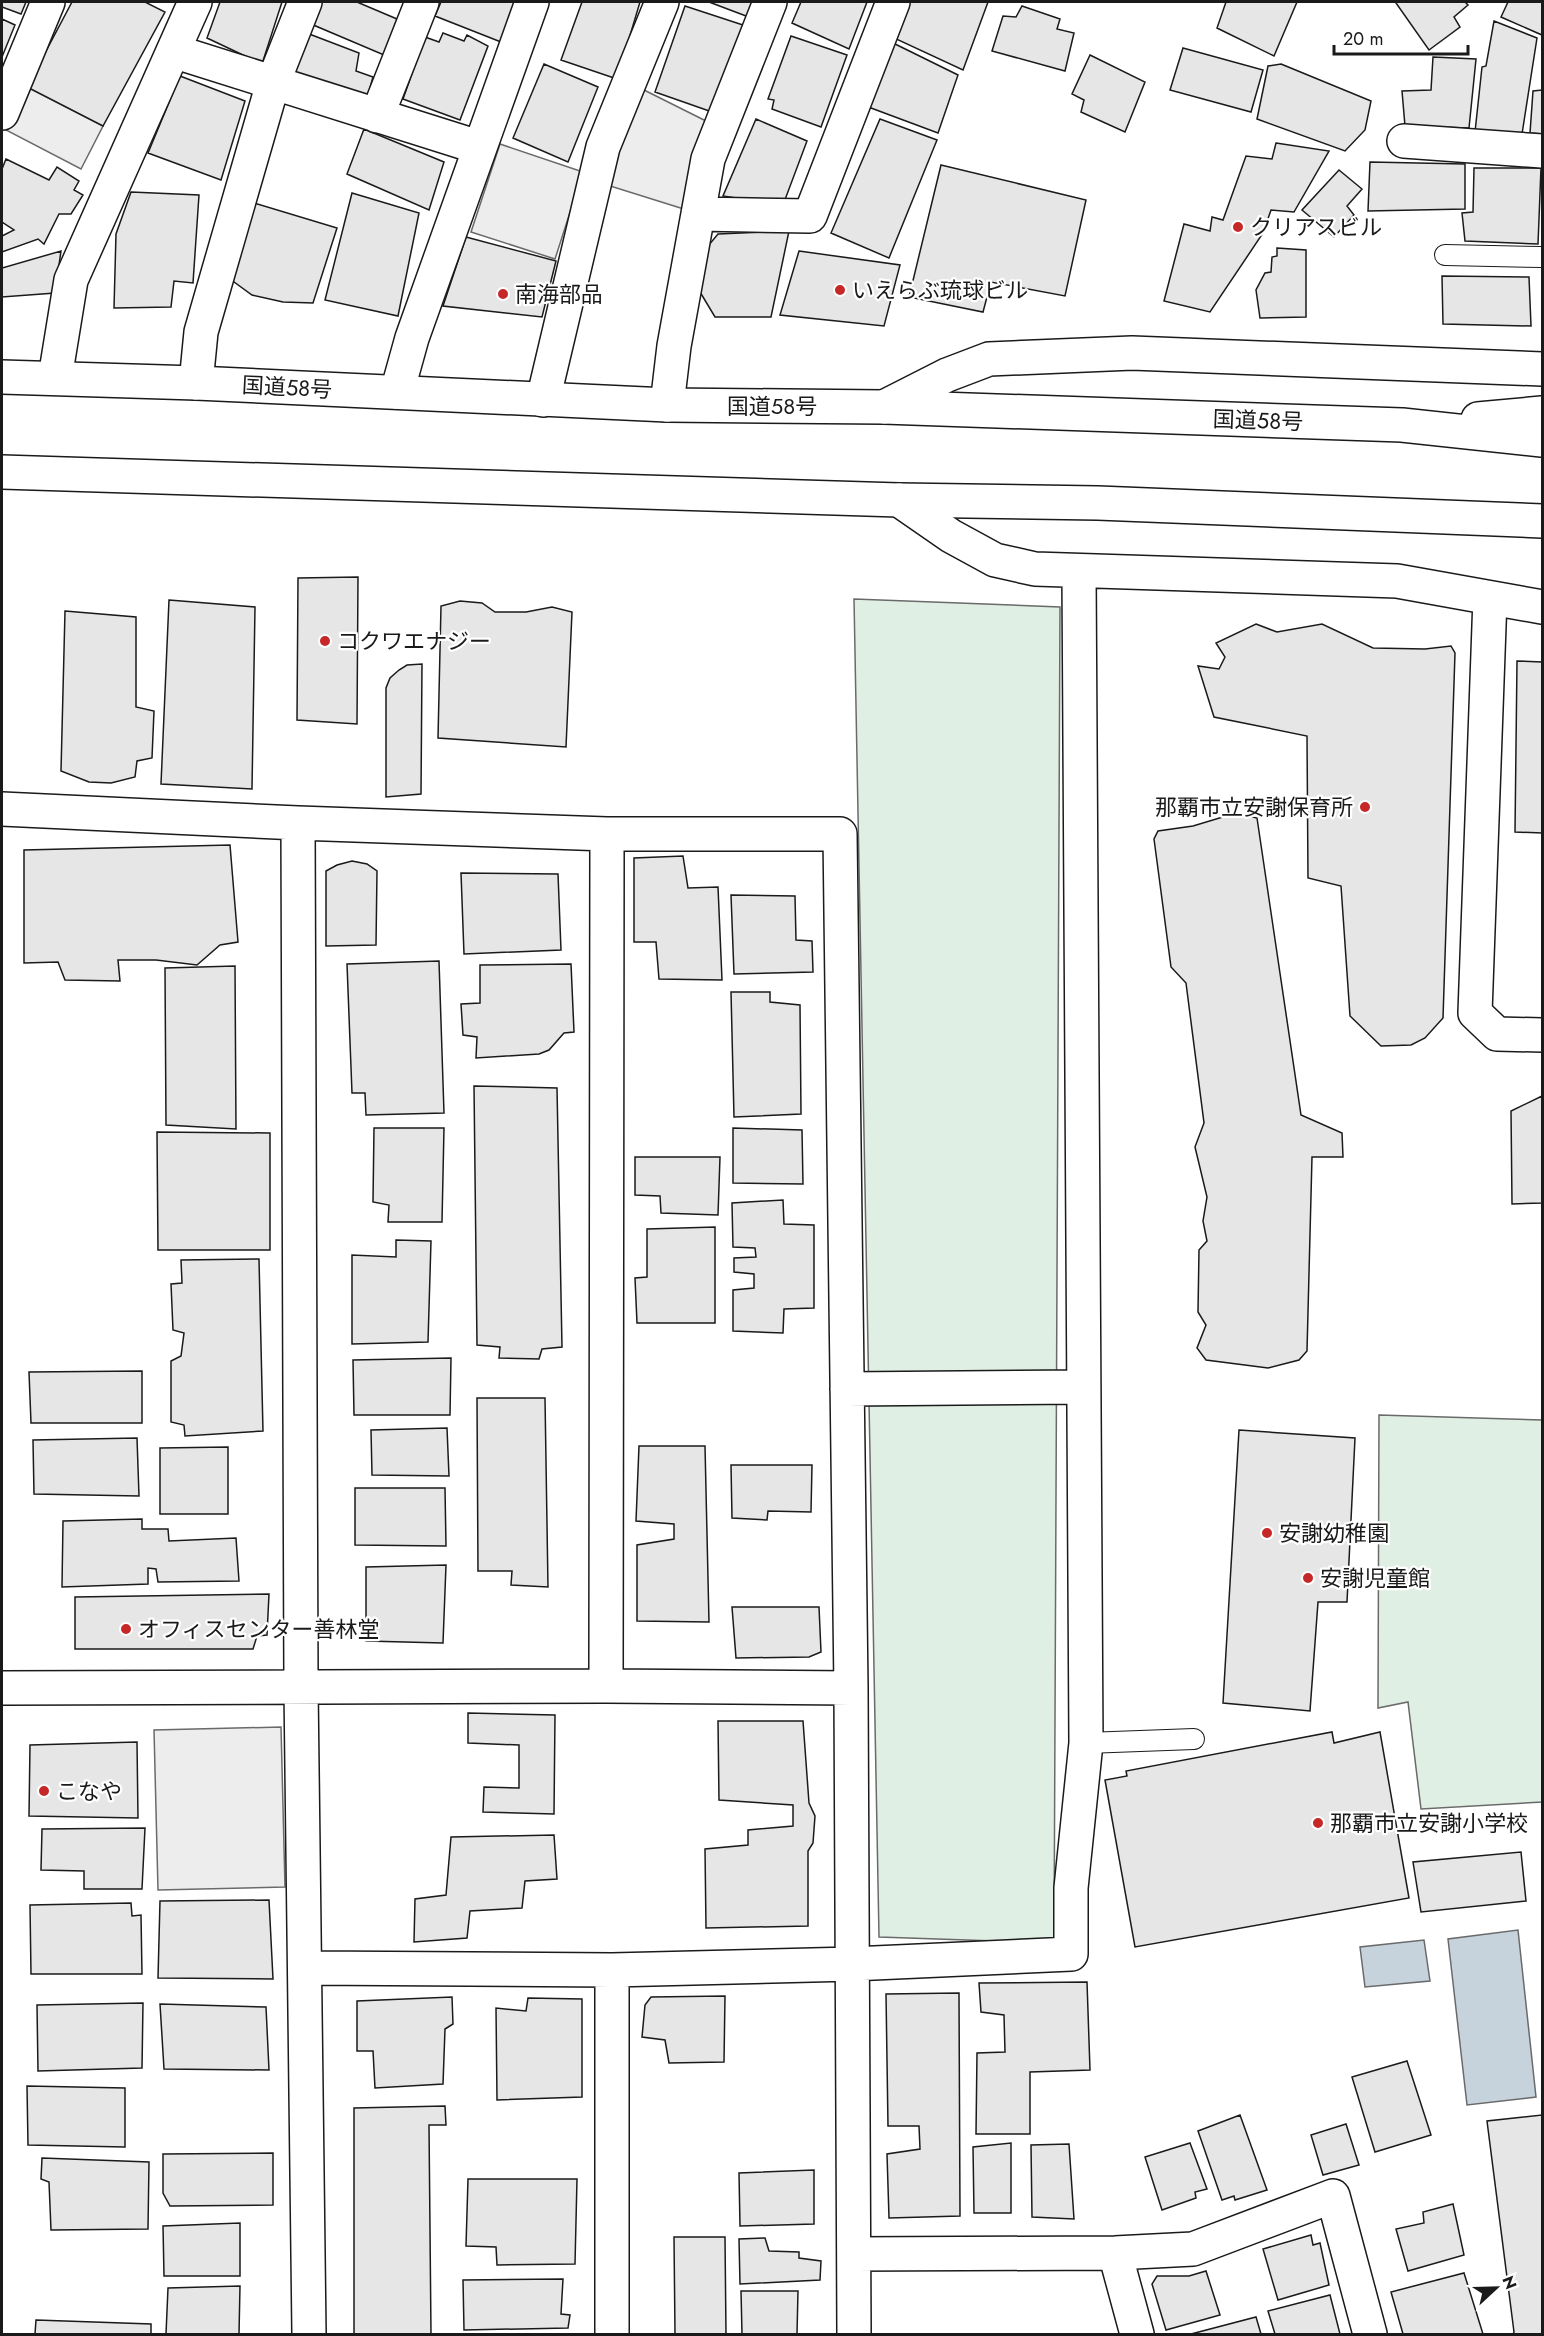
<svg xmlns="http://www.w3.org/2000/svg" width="1544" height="2336" font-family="Jost,'Noto Sans JP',sans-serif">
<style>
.green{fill:#e0efe3;stroke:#6a6a6a;stroke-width:1.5}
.parking{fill:#ededed;stroke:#6a6a6a;stroke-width:1.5}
.water{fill:#c6d2dc;stroke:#6a6a6a;stroke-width:1.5}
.building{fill:#e6e6e6;stroke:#1a1a1a;stroke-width:1.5}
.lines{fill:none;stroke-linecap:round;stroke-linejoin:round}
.service-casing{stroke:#1a1a1a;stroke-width:22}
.minor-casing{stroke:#1a1a1a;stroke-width:36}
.trunk-casing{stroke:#1a1a1a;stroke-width:36}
.service{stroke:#fff;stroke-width:20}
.minor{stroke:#fff;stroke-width:33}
.trunk{stroke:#fff;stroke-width:33}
.poi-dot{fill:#c62828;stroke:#fff;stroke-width:2}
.labels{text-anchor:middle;stroke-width:4.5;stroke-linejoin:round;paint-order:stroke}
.poi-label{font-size:22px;fill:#1a1a1a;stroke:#fff;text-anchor:start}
.street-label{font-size:22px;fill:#1a1a1a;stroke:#fff}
</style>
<rect width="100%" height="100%" fill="#fff"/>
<path class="green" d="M854 599 1060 607 1054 1943 879 1937Z
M1379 1415 1542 1420V1802L1421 1809 1408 1702 1378 1708Z"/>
<path class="parking" d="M636 86 712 124 687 210 607 185Z
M27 87 103 126 81 169 6 130Z
M500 144 583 172 555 259 471 232Z
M281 1727 285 1887 158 1890 154 1730Z"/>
<path class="water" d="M1518 1930 1536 2097 1467 2105 1448 1939Z
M1424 1940 1430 1981 1365 1987 1360 1947Z"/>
<path class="building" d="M2 2H26L21 14 2 7Z
M72 2H145L165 12 103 126 27 87Z
M220 2H282L262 64 207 38Z
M321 2H357L397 19 384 55 311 24Z
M441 2H518L501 42 435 16Z
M582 2H640L617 79 561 60Z
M709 2H761L754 19Z
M801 2H867L849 49 792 23Z
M910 2H988L963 70 894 38Z
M1226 2H1297L1274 56 1217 28Z
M1398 2H1465L1468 5 1454 17 1460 27 1429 50 1396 3Z
M1508 2H1542V35L1501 17Z
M685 6 746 26 715 113 655 92Z
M1022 6 1060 19 1057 29 1074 33 1065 71 992 51 1003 16 1016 17Z
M2 19 15 25 2 57Z
M1494 21 1537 38 1522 134 1475 132 1482 67 1486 66Z
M304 32 359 53 356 71 373 77 367 99 289 73Z
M443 33 464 41 467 35 488 46 460 120 403 99 425 37 439 42Z
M791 36 847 55 821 127 772 109 774 100 768 99Z
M891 42 958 75 938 133 863 105Z
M1183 48 1263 70 1251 112 1170 90Z
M1090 55 1145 82 1125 132 1081 112 1084 100 1072 94Z
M1433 57 1476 59 1469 128 1405 126 1402 91 1431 90Z
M544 64 598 87 568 162 513 138Z
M1281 64 1371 101 1365 130 1345 151 1257 119 1268 66Z
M180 76 245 101 221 180 148 153Z
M1542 90V134L1530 133 1533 91Z
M756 119 807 141 783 205 723 196Z
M880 119 937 140 889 258 831 233Z
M364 129 444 162 429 210 347 174Z
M1276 143 1329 151 1294 212 1271 210 1263 233 1210 312 1164 301 1184 224 1210 231 1212 217 1223 220 1246 156 1272 159Z
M6 159 49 180 57 167 79 181 74 190 83 195 71 214H59L44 244 38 239 2 252V236L14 230 2 222V169Z
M1370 162 1465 164V209L1368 211Z
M941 165 1086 200 1065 296 991 282 983 312 909 297Z
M1474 168H1541L1538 244 1465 241 1462 213 1473 212Z
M1339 170 1362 189 1347 206 1354 215 1334 237 1302 210Z
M131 192 199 195 193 283 174 281 171 307 114 308 116 234Z
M352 193 419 213 398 316 325 300Z
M254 203 337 228 313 303 283 302 252 295 230 279Z
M789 231 771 317H715L700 292 708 246 718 234Z
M466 237 556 261 542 317 443 306Z
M1277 248 1306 250V317L1260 318 1256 290 1265 273 1271 272 1272 257 1277 256Z
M61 251 55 293 2 297V268Z
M799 251 900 265 884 326 780 315Z
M1442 276 1529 277 1531 326 1443 324Z
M358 577 357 724 297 720 298 578Z
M169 600 255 607 252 789 161 784Z
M460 601 482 603 495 612H526L552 607 572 612 566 747 438 738 441 606Z
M65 611 136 617V707L154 711 152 758 137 761 135 777 111 783 89 782 61 771Z
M1256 624 1277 632 1322 624 1373 648 1425 649 1451 646 1455 653 1443 1018 1425 1038 1411 1045 1381 1046 1350 1016 1341 886 1308 878 1307 736 1214 717 1198 666 1219 669 1225 657 1216 643Z
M1517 661 1542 662V833L1515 832Z
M422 664 421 794 386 797V688L390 678 399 670 407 665Z
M1236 813 1257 818 1301 1115 1342 1133 1343 1157H1312L1307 1351 1299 1360 1268 1368 1206 1360 1197 1348 1206 1325 1198 1312 1199 1250 1207 1241 1203 1221 1207 1197 1195 1147 1204 1123 1186 983 1171 967 1154 839 1158 831 1193 826Z
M230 845 238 942 220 945 197 965 156 960H118L120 981 65 980 58 962 24 963V850Z
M683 856 688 888 718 887 722 980 659 979 656 942H634V858Z
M352 861 367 864 377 871 376 945 326 946V871L337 865Z
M461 873 558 874 561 950 464 954Z
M731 895 795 896 796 940 812 941 813 972 734 974Z
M439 961 444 1113 366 1115 365 1093H352L347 964Z
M571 964 574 1032 564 1033 549 1050 539 1054 476 1058 477 1037 463 1035 461 1004 480 1003V965Z
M235 966 236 1129 166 1125 165 968Z
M731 992H770V1002L800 1005 801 1114 734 1117Z
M474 1086 557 1088 562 1347 542 1349 539 1359 499 1358 500 1347 477 1345Z
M1542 1096V1203L1512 1204 1511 1111Z
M374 1128H444L442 1222H388L389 1205 373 1202Z
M733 1128 802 1130 803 1184 733 1183Z
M157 1132 270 1133V1250H158Z
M635 1157H720L718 1215 661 1213 660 1196 635 1195Z
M783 1200 784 1224 814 1225V1308L784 1309 783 1333 733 1331V1290L754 1288V1274L734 1272V1258L756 1257 755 1248 733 1247 732 1203Z
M715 1227V1323H637L635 1278 647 1277V1229Z
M396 1240 431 1241 428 1342 352 1344V1255L396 1257Z
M259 1259 263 1431 185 1436 184 1425 171 1422V1361L181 1356 184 1333 173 1330 171 1284 182 1283 181 1260Z
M451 1358 450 1415H354L353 1360Z
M142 1371V1423H31L29 1372Z
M477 1398H545L548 1587 511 1585 512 1571H478Z
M447 1428 449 1476 372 1475 371 1430Z
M1239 1430 1355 1438 1347 1602H1318L1310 1711 1223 1703Z
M137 1438 139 1496 34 1494 33 1440Z
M639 1446H705L709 1622 637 1621V1545L674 1539V1524L636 1521Z
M228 1447V1514H160V1448Z
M731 1465H812L811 1512 768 1511 767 1520 732 1518Z
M355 1488H445L446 1546 355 1545Z
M142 1519V1529H168L169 1541 236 1538 239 1581 158 1582 156 1569 148 1568V1584L62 1587 63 1521Z
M446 1565 443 1643 366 1641V1567Z
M269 1594 267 1635 257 1636 253 1649H75V1597Z
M732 1607H819L821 1652 809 1657 736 1658Z
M468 1713 555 1715 554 1814 483 1812 484 1787 519 1788V1745L468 1743Z
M718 1721H803L809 1803 815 1816 813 1843 808 1851V1926L706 1928 705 1849 748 1845V1830L793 1826V1805L719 1800Z
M1332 1732 1334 1743 1380 1732 1409 1898 1135 1947 1105 1780 1127 1776 1126 1771Z
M137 1742 138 1818 29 1816 30 1745Z
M145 1828 142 1889H84V1871L41 1870 42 1829Z
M554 1835 557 1879 525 1881 522 1908 470 1911 467 1938 414 1942 415 1899 446 1895 451 1837Z
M1521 1852 1526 1901 1421 1912 1413 1862Z
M269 1900 273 1979 158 1978 160 1901Z
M131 1903 132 1916 141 1915 142 1974H31L30 1905Z
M1087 1982 1090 2070 1030 2072V2134H976L977 2053 1005 2052 1004 2015 981 2012 979 1983Z
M959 1993 960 2216 889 2218 887 2154 920 2149 919 2126H888L886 1994Z
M725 1996 724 2062 669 2063 665 2040 642 2037 645 2005 651 1997Z
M452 1997 453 2024 445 2029 443 2084 375 2088 373 2051H357V2001Z
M528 1998 582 1999V2097L497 2100 496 2008 526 2011Z
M143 2003 142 2068 38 2071 37 2005Z
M160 2004 266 2007 269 2070 164 2069Z
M1407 2061 1431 2135 1375 2152 1352 2077Z
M27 2086 125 2088V2147L28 2145Z
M445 2106 446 2125H429L431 2334H354V2108Z
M1240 2115 1267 2190 1235 2200 1234 2196 1222 2200 1198 2131Z
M1542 2115V2334H1513L1514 2332 1487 2121Z
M1346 2124 1359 2165 1323 2175 1311 2135Z
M1011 2143V2213H974L973 2147Z
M1190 2143 1207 2189 1195 2192 1196 2198 1162 2210 1145 2157Z
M1069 2144 1074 2219 1032 2217 1031 2145Z
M273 2153V2205L170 2206 163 2193V2154Z
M42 2158 149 2162 148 2229 51 2230 49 2182 41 2179Z
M814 2170V2224L740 2226 739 2173Z
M468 2179H577L575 2264 497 2265 496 2247 466 2246Z
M1453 2204 1464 2255 1408 2271 1396 2229 1424 2223 1423 2212Z
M240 2223V2276H164L163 2226Z
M1311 2235 1313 2245 1320 2243 1329 2285 1278 2300 1263 2249Z
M674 2237H725L726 2334H675Z
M765 2238 769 2251 799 2252V2258L821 2261 820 2280 740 2284 739 2239Z
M1206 2271 1220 2315 1166 2330 1152 2284 1157 2276H1189Z
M1464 2273 1483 2334H1403L1391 2292Z
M563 2279 561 2314 570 2315 568 2328 464 2330 463 2280Z
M240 2286 239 2334H166L168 2288Z
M741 2291H798L797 2334H742Z
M1330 2295 1340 2334H1275L1268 2311Z
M1256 2317 1261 2334H1191Z
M36 2320 151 2324V2334H35Z"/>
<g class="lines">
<defs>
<path id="service" d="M1445 255 1542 257
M1086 1743 1194 1739"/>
<path id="minor" d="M173 51 478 147
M2 113 48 2
M377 116 422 2
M1404 141 1542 151
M699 214 810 216 893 2
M55 378 71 280 195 2
M196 383 201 332 273 83 305 2
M397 392 412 338 532 2
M543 400 603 147 662 2
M667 405 674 346 708 159 770 2
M884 407 947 375 989 359 1132 353 1542 369
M899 500 951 536 995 560 1035 569 1397 581 1542 607
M1490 598 1475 1013 1497 1034 1542 1035
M2 809 298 823 607 834H840L851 1688 854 2334
M298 823 301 1687 309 2334
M847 1389 1082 1387
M606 1686 607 834
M2 1688 606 1686 851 1688
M306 1968 612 1970 852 1964 1071 1954V1888L1086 1743 1079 572
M612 1970V2334
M1115 2253 1137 2334
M854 2254 1115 2253 1193 2249 1333 2196 1370 2334"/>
<path id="trunk" d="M2 377 196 383 667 405 884 407 1402 425 1542 440
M1478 419 1542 413
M2 472 899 500 1098 503 1542 521"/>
</defs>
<use href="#service" class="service-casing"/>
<use href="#minor" class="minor-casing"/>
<use href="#trunk" class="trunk-casing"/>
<use href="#service" class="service"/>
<use href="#minor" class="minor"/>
<use href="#trunk" class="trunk"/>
</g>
<g class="poi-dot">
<circle cx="1238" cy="227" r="6"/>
<circle cx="840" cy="290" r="6"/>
<circle cx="503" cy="294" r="6"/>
<circle cx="325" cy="641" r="6"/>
<circle cx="1365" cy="807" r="6"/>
<circle cx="1267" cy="1533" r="6"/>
<circle cx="1308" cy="1578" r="6"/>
<circle cx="126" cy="1629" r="6"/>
<circle cx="44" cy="1791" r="6"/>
<circle cx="1318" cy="1823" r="6"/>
</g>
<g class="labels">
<g class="poi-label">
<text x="1250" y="235">クリアスビル</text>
<text x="852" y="298">いえらぶ琉球ビル</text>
<text x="515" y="302">南海部品</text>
<text x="337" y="649">コクワエナジー</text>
<text x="1353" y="815" text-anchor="end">那覇市立安謝保育所</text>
<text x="1279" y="1541">安謝幼稚園</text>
<text x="1320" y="1586">安謝児童館</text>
<text x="138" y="1637">オフィスセンター善林堂</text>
<text x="56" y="1799">こなや</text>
<text x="1330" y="1831">那覇市立安謝小学校</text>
</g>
<g class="street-label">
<text transform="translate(287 387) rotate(3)" y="8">国道58号</text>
<text x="772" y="414">国道58号</text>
<text transform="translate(1258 420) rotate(2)" y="8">国道58号</text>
</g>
</g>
<rect width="1544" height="2336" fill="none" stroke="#1a1a1a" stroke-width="6"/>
<g transform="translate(1496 2288) rotate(68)" stroke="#ffffff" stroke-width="4.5" paint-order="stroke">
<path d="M0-4.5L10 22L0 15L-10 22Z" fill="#1a1a1a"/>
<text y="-9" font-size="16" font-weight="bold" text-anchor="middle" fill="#1a1a1a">N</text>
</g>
<path d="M1334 45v9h134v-9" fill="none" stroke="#1a1a1a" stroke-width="3"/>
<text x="1343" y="45" font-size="18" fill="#1a1a1a" stroke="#ffffff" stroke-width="4.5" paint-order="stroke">20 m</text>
</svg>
